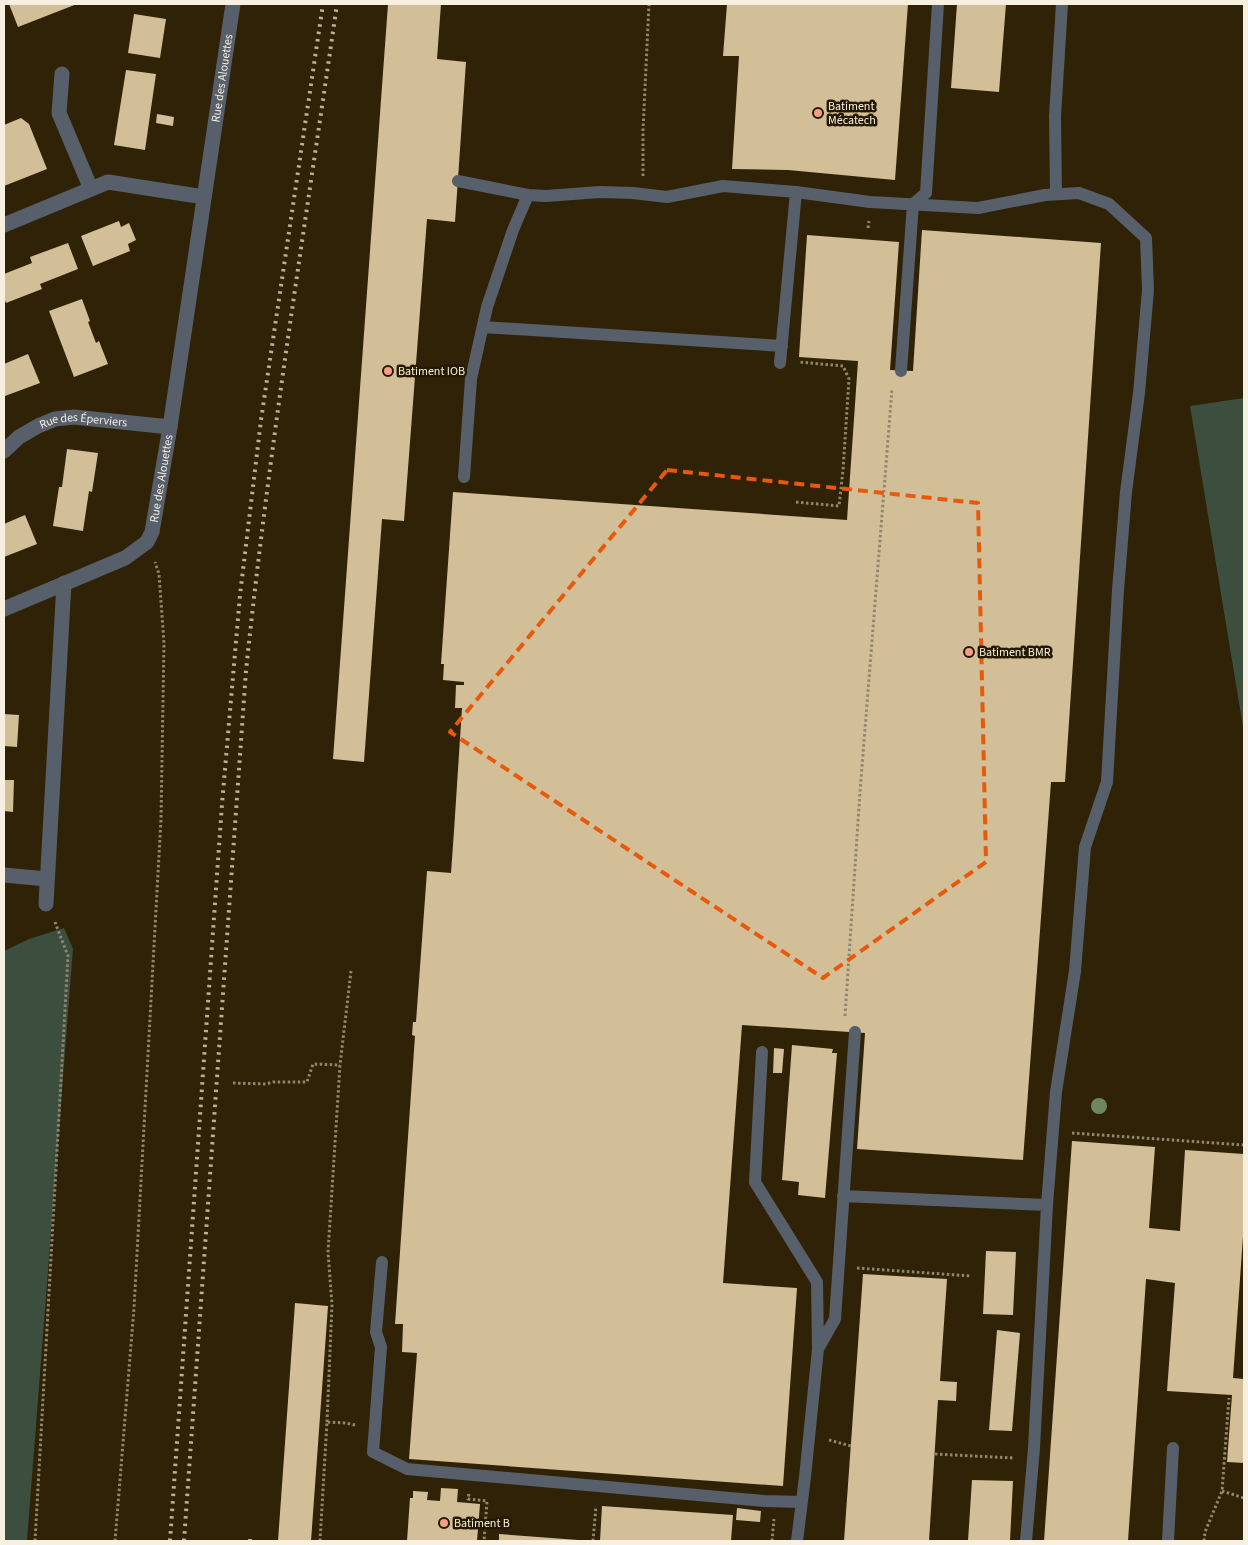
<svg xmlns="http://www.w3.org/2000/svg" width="1248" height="1545" font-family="'Source Sans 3',sans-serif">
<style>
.green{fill:#3c4e3e}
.building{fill:#d2bf97}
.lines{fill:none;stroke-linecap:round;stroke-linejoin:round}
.path{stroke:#908670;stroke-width:3;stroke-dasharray:2.5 2.5;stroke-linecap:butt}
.lane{stroke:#575f6b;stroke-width:12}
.street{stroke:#575f6b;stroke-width:15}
.rail{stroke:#bab19d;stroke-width:4;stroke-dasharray:2.5 5;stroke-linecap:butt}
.tree{fill:#6f8760}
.marked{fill:none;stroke:#e8590c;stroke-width:4;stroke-dasharray:10 6;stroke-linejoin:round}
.poi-dot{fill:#f49e87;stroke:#251900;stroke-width:2}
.labels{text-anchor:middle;stroke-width:5;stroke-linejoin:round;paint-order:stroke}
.street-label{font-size:12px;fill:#f7efdf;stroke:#251900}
.poi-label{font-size:12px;fill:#f7efdf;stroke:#251900;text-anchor:start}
</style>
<rect width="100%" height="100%" fill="#2f2206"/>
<path class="green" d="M1244 398V733L1190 406Z
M64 928 73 949 27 1541H4V951L29 939Z"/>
<path class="building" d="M9 4H77L18 27Z
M388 4H441L437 59 466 62 455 222 427 219 404 521 382 519 364 762 333 759Z
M727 4H908L895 180 788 170 732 169 739 56H723Z
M957 4H1006L999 92 951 88Z
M134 14 166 19 160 58 128 53Z
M126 70 156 74 145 150 114 145Z
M157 114 174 117 173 126 156 123Z
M21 118 29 124 47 169 4 186V125Z
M119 221 121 227 129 223 136 240 128 244 130 251 93 266 81 236Z
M922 230 1101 243 1065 782H1051L1023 1160 857 1149 865 1033 742 1025 723 1283 797 1288 783 1486 409 1459 417 1353 402 1352 403 1324H395L415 1036 412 1035 413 1022H416L427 871 451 873 454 831 462 708H455L456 685H464V682L443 680 444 664H441L453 492 847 520 858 361 799 357 807 235 899 242 890 370 913 371Z
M68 243 78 269 40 284 42 289 6 303 4 298V274L32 263 30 257Z
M82 299 90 321 88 322 96 343 99 341 108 364 74 377 49 311Z
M28 354 40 383 5 396 4 364Z
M67 449 98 453 92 492 89 491 83 531 53 526 59 487H62Z
M25 515 37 544 4 557V524Z
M4 714 19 715 17 747 4 746Z
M4 780H14L13 812 4 811Z
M792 1045 833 1049 832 1053H837L825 1198 798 1195 799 1182 782 1180Z
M774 1048 784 1049 782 1073H773Z
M1072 1141 1155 1147 1149 1228 1180 1231 1185 1150 1244 1154V1222L1233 1378 1244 1379V1463L1227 1462 1232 1395 1167 1391 1175 1283 1146 1279 1128 1541H1044Z
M986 1251 1016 1252 1013 1315 983 1314Z
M863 1274 947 1279 940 1381 957 1382 956 1401 938 1400 929 1541H844Z
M295 1303 328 1306 311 1541H278Z
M997 1330 1020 1333 1012 1431 989 1430Z
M972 1480 1013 1481 1010 1541H968Z
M441 1488 458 1489 457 1502 480 1504 477 1541H407L410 1498H413V1491L428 1492 427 1500 440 1501Z
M602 1506 733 1515 731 1541H600Z
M737 1508 761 1511 760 1522 736 1520Z
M499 1534 578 1540 577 1541H499Z"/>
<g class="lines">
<path class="path" d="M643 176V130L649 4
M868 228 869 221
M796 502 839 506 843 470 849 379 843 366 799 362
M845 1016 860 792 892 389
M233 1083 266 1084 273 1082H307L313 1064 340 1065
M1072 1133 1244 1145
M857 1268 971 1276
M327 1422 332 1305 328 1252 340 1065 351 971
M829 1440 851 1446
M935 1454 1014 1458
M1222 1491 1244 1498
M469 1494 468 1499 487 1501 484 1541
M35 1541 68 956 55 922
M115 1541 134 1308 161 819 164 643 159 574 155 562
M320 1541 327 1422 346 1423 355 1425
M593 1541 596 1506
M772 1541 774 1519
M1204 1541 1205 1532 1222 1491 1229 1398"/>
<path class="lane" d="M458 181 528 195 546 196 600 192 633 193 667 197 723 186 796 192 870 202 978 208 1045 195 1079 193 1109 204 1146 238 1148 290 1139 393 1126 492 1118 590 1107 782 1085 847 1075 971 1056 1092 1047 1205 1034 1448 1026 1541
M1056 194 1055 116 1062 4
M483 327 782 346
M780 363 796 192
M901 371 913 204 926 193 938 4
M464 477 471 379 487 307 513 230 528 195
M762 1052 755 1182 817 1282 818 1349
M843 1196 1047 1205
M382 1262 376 1332 381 1347 373 1452 407 1469 765 1501 801 1502
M797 1541 805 1477 818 1349 835 1319 855 1032
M1168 1541 1173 1448"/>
<g class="street">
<path d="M62 74 59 113 91 189"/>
<path d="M4 225 108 182 204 197"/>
<path id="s1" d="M4 451 19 437 38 426 55 419 74 417 170 427"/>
<path id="s2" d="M4 609 125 558 147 542 152 532 170 427 233 4"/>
<path d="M4 875 47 879"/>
<path d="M46 904 64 583"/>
</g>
<path class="rail" d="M170 1541 222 804 240 595 261 420 323 4
M184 1541 246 671C269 448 305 226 337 4
M250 1541V1539"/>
</g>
<circle class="tree" cx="1099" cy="1106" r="8"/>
<path class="marked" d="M667 470 978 503 986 862 823 978 450 732Z"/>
<g class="poi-dot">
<circle cx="818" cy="113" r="5"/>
<circle cx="388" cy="371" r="5"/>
<circle cx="969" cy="652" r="5"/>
<circle cx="444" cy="1523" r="5"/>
</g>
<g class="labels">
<g class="street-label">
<text dy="4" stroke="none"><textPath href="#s2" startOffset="629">Rue des Alouettes</textPath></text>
<text dy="4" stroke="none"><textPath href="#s1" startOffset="89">Rue des Éperviers</textPath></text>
<text dy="4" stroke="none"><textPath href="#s2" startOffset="224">Rue des Alouettes</textPath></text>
</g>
<g class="poi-label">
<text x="828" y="110">Batiment<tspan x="828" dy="14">Mécatech</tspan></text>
<text x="398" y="375">Batiment IOB</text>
<text x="979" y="656">Batiment BMR</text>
<text x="454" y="1527">Batiment B</text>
</g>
</g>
<rect width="1248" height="1545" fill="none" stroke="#f7efdf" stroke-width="10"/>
</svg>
